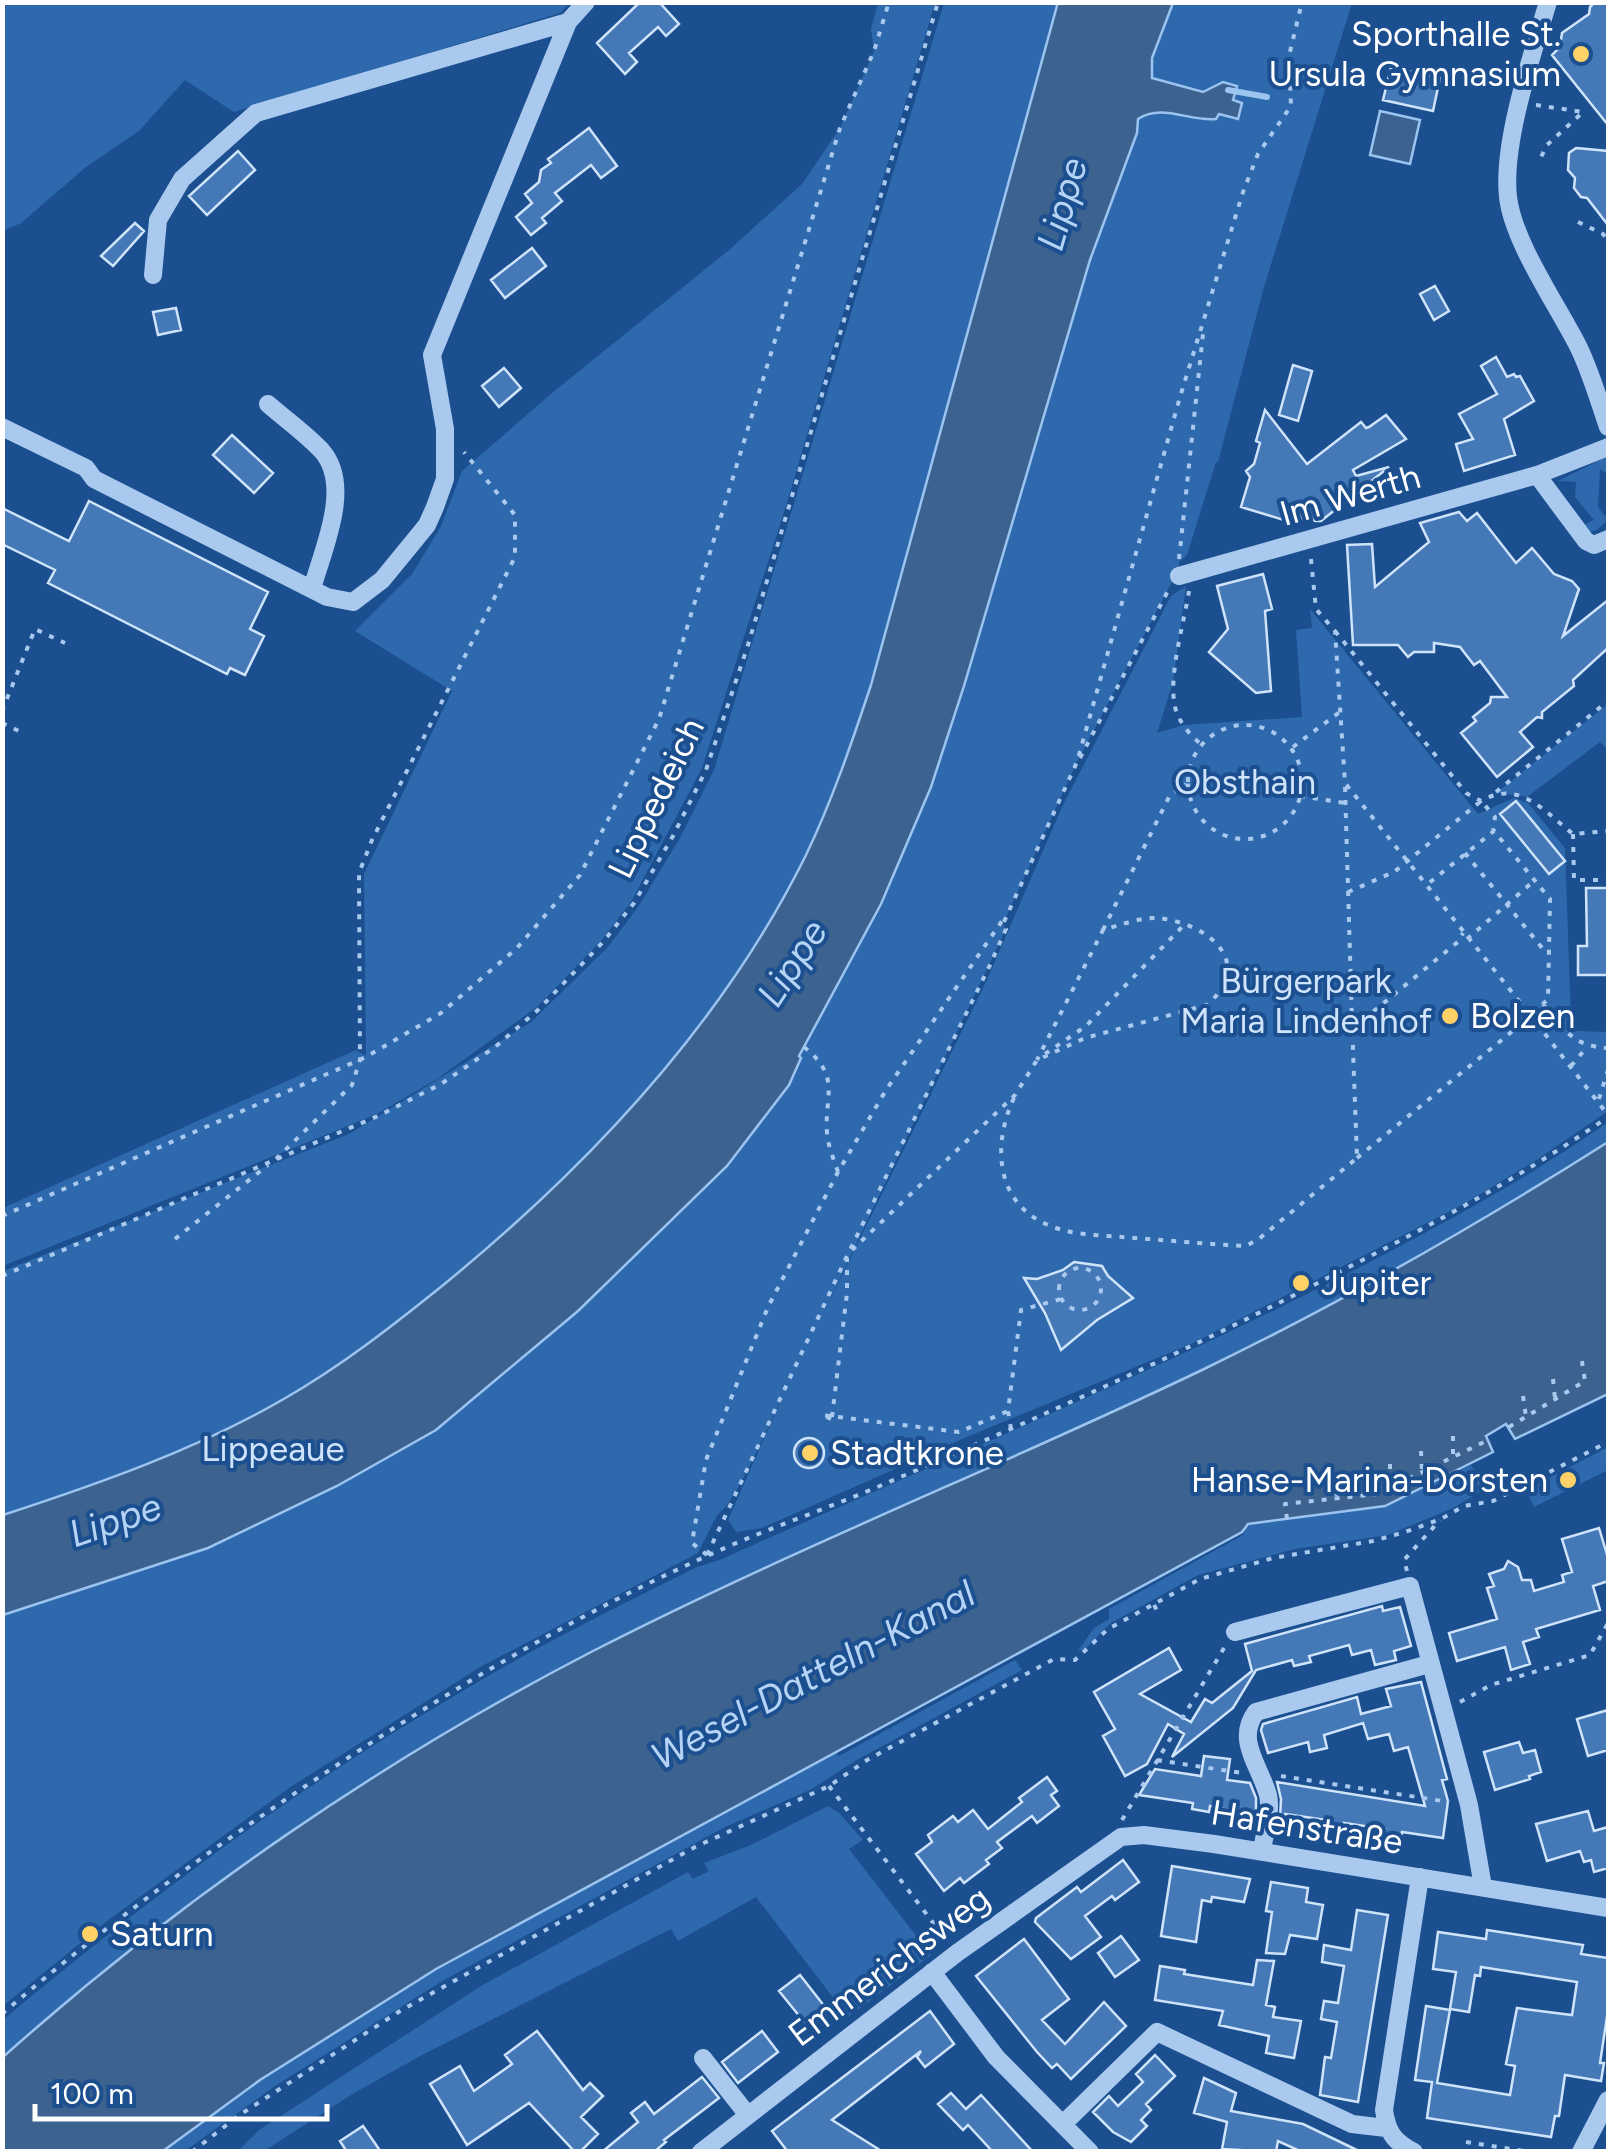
<svg xmlns="http://www.w3.org/2000/svg" width="1611" height="2154" font-family="Figtree,sans-serif">
<style>
.green{fill:#2e69ad}
.water{fill:#3c6290;stroke:#9cc4f0;stroke-width:2.5}
.lines{fill:none;stroke-linecap:round;stroke-linejoin:round}
.stream{stroke:#9cc4f0;stroke-width:6}
.building{fill:#4478b7;stroke:#cfe3fa;stroke-width:2.5}
.path{stroke:#a9c9ee;stroke-width:4;stroke-dasharray:5 8;stroke-linecap:butt}
.minor{stroke:#a9c9ee;stroke-width:18}
.poi-dot{fill:#ffd166;stroke:#1b4f8f;stroke-width:4}
.labels{text-anchor:middle;stroke-width:8;stroke-linejoin:round;paint-order:stroke}
.poi-label{font-size:35px;fill:#fff;stroke:#1b4f8f;text-anchor:start}
.street-label{font-size:35px;fill:#fff;stroke:#1b4f8f}
.park-label{font-size:35px;fill:#cfe3fa;stroke:#1b4f8f}
.water-label{font-size:38px;font-style:italic;fill:#b5d3f5;stroke:#1b4f8f}
</style>
<rect width="100%" height="100%" fill="#1b4f8f"/>
<path class="green" d="M2 3H570L560 13 234 112 185 80 139 131 86 167 21 223 5 230 3 239Z
M878 3H935L786 506 702 768 631 902 601 941 537 1007 437 1079 377 1114 3 1266V1208L356 1050 366 1056 364 874 452 691 355 631 412 574 441 526 462 471 552 393 729 250 802 184 840 128 874 51 871 29Z
M944 3H1352L1264 287 1218 462H1216L1187 555 1179 562V576L1172 582 1077 762 1003 924 1006 929 821 1318 985 984 1062 807 1171 596 1186 586 1173 682 1157 733 1184 725 1302 717 1296 630 1312 628 1310 609 1478 814 1514 798 1528 803 1565 848 1571 1022 1577 1031 1608 1032V1111L1538 1159 1464 1204 1193 1343 960 1440 762 1528 736 1532 728 1520 783 1396C770 1421 737 1502 717 1515L698 1553 482 1666 289 1788 111 1918 3 2006V1271L349 1134 531 1022 608 947 638 907 680 838 714 770Z
M1604 458 1608 460V475L1600 469 1598 507 1608 520 1597 530 1587 533 1581 526 1594 520 1575 497 1576 482 1558 481Z
M1608 704V750L1600 742 1527 797 1496 793Z
M1608 1122V1142C1477 1225 1343 1302 1202 1370 1000 1467 792 1549 593 1651 382 1760 180 1899 3 2057V2020C147 1899 298 1787 461 1692 537 1646 617 1607 697 1567L722 1559C929 1466 1138 1380 1341 1277 1433 1229 1523 1182 1608 1122Z
M1608 1447V1470L1534 1507 1526 1490Z
M1471 1465 1485 1489 1453 1508 1388 1535 1295 1549 1198 1575 1111 1623 1085 1649 1078 1651 1094 1628 1109 1619V1609L1243 1535 1248 1524 1385 1506Z
M1015 1660 1022 1670 855 1761 810 1790 725 1827 444 1980 275 2086 185 2151 163 2152 260 2080 395 1993 834 1750 839 1756Z
M828 1806 839 1813 863 1840 849 1849 931 1955 848 2017 756 1897 678 1941 671 1929 422 2055 354 2093 264 2151H238L259 2130 481 1986 688 1872 693 1879 709 1871 704 1863 751 1845Z"/>
<path class="water" d="M1058 2 1173 3 1152 58V78L1203 92 1223 82 1237 86 1233 100 1242 103 1238 119 1219 114 1216 119C1190 122 1162 103 1138 119L1137 133 1090 260 964 686 931 787 881 904 799 1056 801 1058 789 1085 727 1166 578 1311 436 1430 337 1486 208 1548 3 1615V1515C98 1484 195 1450 282 1400 340 1367 391 1327 442 1286 588 1167 722 1025 806 855 832 801 852 742 871 685Z
M1380 111 1420 120 1410 164 1370 155Z
M1608 1142V1394L1515 1439 1506 1424 1486 1436 1493 1452 1385 1506 1248 1524 1242 1532 436 1969 260 2080 163 2151H3V2057C180 1899 382 1760 593 1651 792 1549 1000 1467 1202 1370 1343 1302 1477 1225 1608 1142Z"/>
<g class="lines">
<path class="stream" d="M1228 90 1267 97"/>
</g>
<path class="building" d="M640 2H659L679 24 666 36 658 27 629 53 637 62 625 74 597 43Z
M1595 2H1608V125L1552 55 1560 47 1562 33 1589 14 1590 7Z
M1391 67 1440 78 1433 111 1383 100Z
M589 128 617 166 601 178 591 165 555 193 562 201 542 218 546 223 531 235 516 217 532 203 525 194 539 182 541 170 551 163 548 159Z
M1576 148 1608 151V225L1587 198 1581 197 1574 188 1575 178 1568 170 1569 153Z
M238 151 255 170 207 215 189 196Z
M135 223 144 231 113 266 101 256Z
M532 248 546 266 505 298 491 280Z
M1435 286 1449 311 1434 320 1420 294Z
M176 308 181 330 158 335 153 312Z
M1496 357 1507 377 1514 374 1516 377 1520 376 1534 401 1504 419 1515 455 1464 471 1456 444 1473 439 1459 414 1497 394 1481 366Z
M1293 365 1312 371 1298 421 1279 415Z
M504 368 521 388 499 407 482 386Z
M1265 410 1307 464 1361 422 1366 428 1369 427 1386 415 1406 439 1353 470 1356 476 1389 467 1321 521H1315L1310 516 1305 521 1299 515 1288 524 1284 520 1241 507 1250 477 1246 471 1254 464 1260 443 1256 441Z
M232 435 273 473 254 493 213 455Z
M89 501 268 592 250 629 264 636 245 675 230 668 227 674 48 583 55 570 2 544V508L69 541Z
M1459 512 1467 521 1477 513 1516 563 1532 548 1554 574 1572 581 1579 589 1563 636 1608 600V648L1573 680 1574 686 1542 712V718L1537 717 1520 732 1533 747 1497 777 1461 733 1476 721 1473 717 1490 703 1491 697H1507L1480 661 1474 665 1460 647 1434 643V652H1414L1408 657 1398 645H1353L1347 545 1372 544 1375 587 1429 542 1420 523Z
M1263 574 1272 609 1265 611 1271 691 1256 693 1209 652 1228 629 1217 586Z
M1516 801 1565 861 1549 874 1500 814Z
M1586 888H1608V975H1578V946H1587Z
M1074 1262 1102 1266 1108 1276 1133 1298 1097 1320 1061 1350 1045 1313 1024 1278 1037 1279 1063 1270Z
M794 1453a15 15 0 1 1 30 0a15 15 0 1 1-30 0Z
M1599 1528 1608 1558V1581L1593 1586 1600 1610 1536 1629 1539 1637 1523 1642 1530 1664 1511 1670 1505 1647 1457 1661 1449 1633 1497 1619 1487 1588 1494 1586 1489 1574 1504 1569 1508 1561 1518 1567 1522 1580H1531L1534 1591 1564 1582 1562 1575 1572 1572 1562 1539Z
M1382 1606 1383 1611 1400 1607 1411 1646 1394 1651 1396 1660 1375 1665 1371 1650 1352 1655 1349 1645 1309 1656 1311 1662 1294 1666 1292 1660 1256 1670 1233 1708 1172 1757 1184 1734 1168 1724 1147 1764 1125 1776 1103 1736 1115 1729 1094 1692 1169 1648 1181 1670 1140 1694 1191 1722 1205 1699 1212 1703 1252 1671 1245 1644Z
M1421 1682 1447 1779 1442 1780 1448 1801 1443 1838 1402 1832 1400 1842 1383 1840 1385 1829 1344 1823 1343 1829 1325 1826 1326 1820 1285 1814 1284 1820 1280 1819 1281 1799 1277 1782 1425 1806 1408 1747 1394 1751 1389 1734 1368 1739 1363 1723 1324 1735 1327 1748 1310 1752 1308 1742 1268 1753 1261 1730 1263 1724 1357 1697 1361 1714 1391 1706 1386 1689Z
M1608 1710V1750L1588 1756 1577 1719Z
M1519 1742 1523 1753 1535 1750 1541 1772 1529 1776 1530 1779 1495 1790 1484 1752Z
M1204 1756 1230 1759 1227 1780 1250 1783 1256 1798V1816L1210 1806 1209 1812 1192 1809 1193 1803 1139 1795 1155 1769 1201 1776Z
M1047 1777 1057 1791 1051 1795 1059 1806 1037 1823 1032 1816 997 1842 1002 1848 986 1860 989 1864 964 1883 960 1878 944 1891 916 1854 932 1842 928 1835 953 1816 958 1822 973 1810 988 1829 1022 1802 1019 1798Z
M1588 1811 1594 1831 1608 1827V1868L1594 1872 1591 1860 1584 1862 1580 1851 1547 1861 1536 1824Z
M1123 1860 1139 1882 1115 1900 1112 1896 1085 1916 1101 1937 1071 1959 1035 1922 1036 1918 1077 1887 1081 1892Z
M1172 1866 1250 1879 1244 1902 1212 1897 1211 1902 1202 1900 1196 1942 1161 1936Z
M1271 1882 1308 1888 1306 1902 1323 1905 1317 1939 1290 1935 1285 1954 1266 1953 1272 1912 1266 1911Z
M1357 1910 1388 1915 1358 2102 1320 2095 1325 2057 1331 2058 1337 2022 1321 2019 1324 2001 1338 2003 1344 1966 1322 1962 1324 1945 1351 1950Z
M1487 1930 1583 1945 1581 1954 1608 1958V2010L1600 2063H1604L1601 2081 1565 2075 1559 2116H1555L1551 2137 1427 2118 1432 2082 1415 2080 1426 2006 1450 2010 1437 2083 1510 2095 1515 2066 1506 2064 1517 2008 1572 2015 1577 1982 1481 1967 1480 1976 1475 1975 1469 2012 1450 2009 1456 1972 1433 1969 1438 1932 1486 1939Z
M1121 1936 1139 1960 1115 1977 1098 1953Z
M1024 1939 1069 1999 1042 2020 1065 2044 1104 2002 1126 2026 1071 2079 1057 2064 1052 2068 1037 2052 976 1976Z
M1257 1960 1274 1961 1266 2005 1275 2007 1273 2017 1301 2021 1294 2058 1266 2053 1269 2036 1219 2025 1223 2011 1155 2000 1160 1966 1185 1970 1184 1974 1253 1985Z
M800 1975 829 2012 809 2028 779 1991Z
M930 2011 954 2044 925 2067 917 2057 921 2051 832 2120 883 2152H788L772 2131Z
M537 2031 583 2090 590 2083 603 2096 581 2117 598 2134 580 2152H575L529 2103 467 2145 430 2084 460 2066 474 2091 512 2064 505 2055Z
M762 2031 778 2052 738 2083 722 2062Z
M1155 2055 1175 2076 1146 2104 1151 2110 1141 2120 1147 2126 1131 2142 1113 2132 1093 2112 1109 2096 1118 2106 1143 2082 1136 2074Z
M702 2077 719 2098 664 2140 666 2142 654 2152H602L638 2122 631 2113 645 2102 654 2114Z
M1204 2078 1236 2093 1231 2111 1303 2124 1361 2152H1302L1278 2141 1276 2152 1222 2149 1227 2122 1194 2113Z
M951 2093 966 2109 981 2095 1033 2152H993L968 2125 963 2130 938 2104Z
M363 2126 381 2152H347L340 2141Z"/>
<g class="lines">
<path class="path" d="M1536 105 1583 112 1547 145 1541 157
M1578 222 1603 234 1608 241
M1179 559 1203 334
M1311 559 1316 609 1335 631 1345 783 1531 1016 1548 999 1550 899 1494 831 1424 887
M1189 591C1184 623 1168 676 1175 707 1179 723 1190 735 1202 745
M1335 631 1466 793 1481 801C1519 779 1544 811 1573 834L1608 831
M2 711 35 629 65 643
M2 723 21 732
M1188 782a57 57 0 1 1 114 0a57 57 0 1 1-114 0Z
M1293 747 1341 711
M1080 758 1169 589
M1345 787 1352 1022
M1496 792 1608 701
M1300 796 1345 803
M1573 834 1574 880H1608
M1465 853 1547 954
M1348 892 1394 872 1481 801 1495 817 1493 832
M1103 930 1170 795 1186 784
M1467 939 1535 880
M1543 1004C1565 1030 1572 1046 1608 1048
M804 1047C842 1077 824 1096 827 1133 828 1146 834 1160 838 1172
M1045 1054 1086 1026 1184 925
M1571 1066 1587 1047
M1014 1098C993 1142 994 1201 1046 1224 1069 1235 1097 1235 1122 1237 1163 1240 1205 1244 1246 1246L1260 1238 1357 1158 1352 1022 1369 1015 1459 941 1463 933
M1599 1099 1608 1070
M1357 1158 1531 1016 1608 1115
M276 1159 352 1085 360 1060 359 873 372 840 515 557V515L464 452
M2 1216 366 1057 441 1013 517 948 580 875 659 719 840 128 874 51 889 2
M175 1239 268 1165
M852 1250 1015 1095 1037 1060 1085 1038 1207 1005C1257 961 1206 923 1158 918 1141 917 1120 925 1103 930L1037 1060
M1059 1289a21 21 0 1 1 42 0a21 21 0 1 1-42 0Z
M2 1276 378 1116 441 1084 495 1047 539 1009 603 942 634 903 673 836 706 770 748 645 938 2
M1553 1379 1555 1399
M1523 1396 1526 1417
M832 1417 847 1293V1258
M831 1419 822 1415 959 1432 1008 1411
M1509 1427 1585 1381 1581 1355
M1011 1429 1008 1411 1021 1310 1061 1299
M1453 1436V1456
M1421 1451 1422 1472
M1390 1464V1487
M1355 1476 1356 1496
M1335 1478 1337 1498
M1287 1519 1285 1504 1377 1494 1486 1441
M707 1555 847 1256 990 965 1006 929 1003 924 1077 762 1180 397 1243 192 1258 154 1291 106 1289 56 1302 2
M707 1555 692 1543 706 1460 768 1307 838 1172 886 1090 1004 918
M1407 1571 1404 1560 1440 1520
M1154 1605 1160 1616
M1460 1702 1491 1685 1590 1655 1608 1623
M1157 1760 1242 1773
M1281 1776 1449 1802
M829 1786 947 1941
M1122 1820 1224 1648
M2 2014C103 1927 211 1849 322 1775 445 1693 573 1616 709 1555 768 1528 830 1508 889 1482 1040 1417 1190 1350 1335 1274 1430 1226 1521 1177 1608 1117
M1466 2142 1531 2152
M192 2152 238 2116 400 2011 695 1847 829 1786 867 1760 1054 1659 1075 1660 1108 1629 1200 1579 1273 1558 1373 1541 1405 1532 1441 1519 1464 1506 1493 1501 1608 1442"/>
<path class="minor" d="M1548 2C1532 56 1502 142 1508 197 1513 242 1558 306 1579 348 1591 373 1599 401 1608 427
M153 275 158 220 182 179 256 113 568 22 586 2
M268 404C285 419 306 434 322 451 353 487 322 551 312 589
M2 427 86 468 94 479 327 597 353 602 382 580 427 525 435 507 445 479V429L432 355 568 22
M1537 475 1586 541 1594 545 1608 539
M1179 576 1537 475 1608 447
M1235 1632 1410 1586 1469 1805 1483 1887
M1262 1851C1264 1835 1272 1810 1268 1795 1260 1766 1235 1740 1256 1712L1429 1664
M932 1972 996 2057 1090 2152
M703 2058 747 2114
M1063 2124 1157 2032 1352 2124 1386 2128
M701 2152 957 1953 1121 1837 1144 1835 1214 1844 1608 1908
M1414 2152C1394 2142 1387 2132 1384 2110L1420 1877
M1581 2152 1608 2100"/>
</g>
<g class="poi-dot">
<circle cx="1581" cy="54" r="10"/>
<circle cx="1450" cy="1016" r="10"/>
<circle cx="1301" cy="1283" r="10"/>
<circle cx="810" cy="1453" r="10"/>
<circle cx="1568" cy="1480" r="10"/>
<circle cx="90" cy="1934" r="10"/>
</g>
<g class="labels">
<g class="poi-label">
<text x="1561" y="46" text-anchor="end">Sporthalle St.<tspan x="1561" dy="40">Ursula Gymnasium</tspan></text>
<text x="1470" y="1028">Bolzen</text>
<text x="1321" y="1295">Jupiter</text>
<text x="830" y="1465">Stadtkrone</text>
<text x="1548" y="1492" text-anchor="end">Hanse-Marina-Dorsten</text>
<text x="110" y="1946">Saturn</text>
</g>
<g class="street-label">
<text transform="translate(1350 495) rotate(-16)" y="12">Im Werth</text>
<text transform="translate(656 798) rotate(-64)" y="12">Lippedeich</text>
<text transform="translate(1307 1827) rotate(9)" y="12">Hafenstraße</text>
<text transform="translate(889 1966) rotate(-37)" y="12">Emmerichsweg</text>
</g>
<g class="park-label">
<text x="1245" y="794">Obsthain</text>
<text x="1306" y="993">Bürgerpark<tspan x="1306" dy="40">Maria Lindenhof</tspan></text>
<text x="273" y="1461">Lippeaue</text>
</g>
<g class="water-label">
<text transform="translate(1062 204) rotate(-74)" y="13">Lippe</text>
<text transform="translate(792 963) rotate(-57)" y="13">Lippe</text>
<text transform="translate(115 1520) rotate(-19)" y="13">Lippe</text>
<text transform="translate(813 1675) rotate(-28)" y="13">Wesel-Datteln-Kanal</text>
</g>
</g>
<rect width="1611" height="2154" fill="none" stroke="#ffffff" stroke-width="10"/>
<path d="M35 2104v15h292v-15" fill="none" stroke="#ffffff" stroke-width="5"/>
<text x="50" y="2104" font-size="30" fill="#ffffff" stroke="#1b4f8f" stroke-width="8" paint-order="stroke">100 m</text>
</svg>
